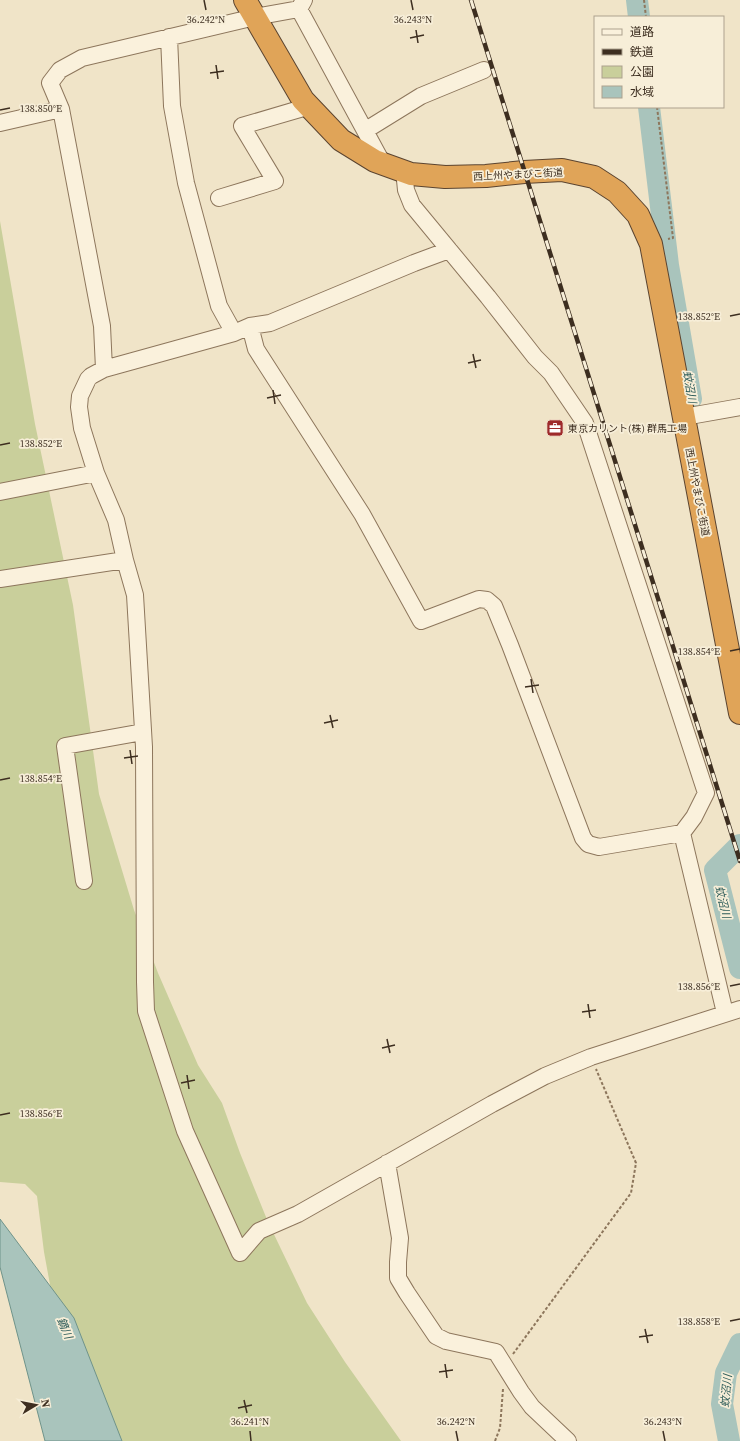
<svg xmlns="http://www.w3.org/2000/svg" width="740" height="1441" font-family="'Source Serif 4','Noto Sans JP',serif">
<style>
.green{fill:#c9cf9b}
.water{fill:#a9c4bc;stroke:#6f938a}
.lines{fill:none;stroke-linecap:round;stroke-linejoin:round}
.river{stroke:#a9c4bc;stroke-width:22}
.minor-casing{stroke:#8d765c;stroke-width:18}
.highway-casing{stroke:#5b4430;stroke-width:24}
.path{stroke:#8d765c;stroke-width:2;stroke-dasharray:3 2;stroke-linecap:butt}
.minor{stroke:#faf1dc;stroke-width:16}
.highway{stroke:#e0a458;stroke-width:22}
.rail-casing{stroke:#3d2e20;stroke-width:4.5}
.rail{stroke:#f7eed8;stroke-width:3;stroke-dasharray:9;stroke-linecap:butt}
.ticks{fill:none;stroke:#3d2e20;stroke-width:1.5}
.labels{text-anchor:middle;stroke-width:3.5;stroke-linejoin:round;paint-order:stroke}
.street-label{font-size:10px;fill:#3d2e20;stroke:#f7eed8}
.poi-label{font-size:10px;fill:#3d2e20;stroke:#f7eed8;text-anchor:start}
.water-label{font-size:11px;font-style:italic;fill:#2f5d5a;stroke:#f7eed8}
.ticks-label{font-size:10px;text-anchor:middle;fill:#3d2e20;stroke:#f7eed8;stroke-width:3.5;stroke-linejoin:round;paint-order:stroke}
</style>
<rect width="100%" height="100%" fill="#f0e4c8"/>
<path class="green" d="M0 221 35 424 73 605 99 794 134 910 158 973 198 1065 222 1103 240 1153 268 1222 307 1303 345 1362 401 1441H102L51 1290 44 1252 37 1196 25 1184 0 1182Z"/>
<path class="water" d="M0 1219 74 1318 122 1441H45L0 1267Z"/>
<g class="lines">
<path class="river" d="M637 0 639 17
M649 107 668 265 691 399
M740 845 715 870 740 968
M729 1441 722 1404 726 1373 740 1344"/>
<defs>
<path id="minor" d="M304 0 299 9 383 164
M169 37 172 106 186 183 219 306 234 333
M0 123 61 109
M366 130 421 96 484 70
M219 198 275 181 242 126 310 106
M449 250 414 263 270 323 250 326 234 333 104 369 91 376 88 379 80 396 79 407 82 428 96 473 116 520 125 560 135 595 144 747 145 982 146 1011 185 1131 240 1253 259 1231 298 1214 492 1104 545 1076 591 1057 740 1009
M250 326 256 349 362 514 421 621 479 599 487 600 494 606 510 645 583 838 588 844 599 847 682 833 694 817 706 793 585 423 551 373 535 357 488 297 412 205 406 190 405 180 411 174
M104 369 102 326 61 109 50 83 60 70 82 58 255 17 299 9
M684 417 740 407
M0 492 96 473
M0 579 125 560
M682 833 725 1013
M84 881 65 746 143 732
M387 1163 400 1238 398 1262V1278L407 1293 436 1336 446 1341 496 1352 521 1392 532 1407 568 1441"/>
<path id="highway" d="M245 0 303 100 341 140 375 161 411 174 445 177 486 176 524 172 562 170 594 177 617 192 638 215 651 244 740 713"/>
</defs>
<use href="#minor" class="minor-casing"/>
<use href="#highway" class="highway-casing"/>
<path class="path" d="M644 0 646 17
M657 107 673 238 668 239
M513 1354 631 1193 636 1163 596 1069
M495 1441 500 1428 503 1389"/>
<use href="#minor" class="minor"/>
<use href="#highway" class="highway"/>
<defs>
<path id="rail" d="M471 0 740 861"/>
</defs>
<use href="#rail" class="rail-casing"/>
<use href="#rail" class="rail"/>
</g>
<path class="ticks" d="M204 0 206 10M411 0 413 10M416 30 418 43M410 38 424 35M216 65 218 79M210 73 224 71M0 110 10 108M730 316 740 314M473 354 476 368M468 363 481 360M273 390 275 404M267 398 281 395M0 445 10 443M730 651 740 649M531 679 533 693M525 687 539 685M330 715 333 728M324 723 338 720M130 750 132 764M124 758 138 756M0 780 10 778M730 986 740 984M588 1004 590 1018M582 1012 596 1010M387 1039 390 1053M382 1048 395 1045M187 1075 189 1089M181 1083 195 1080M0 1115 10 1113M730 1321 740 1319M645 1329 648 1343M639 1337 653 1335M445 1364 447 1378M439 1372 453 1370M244 1400 247 1413M238 1408 252 1405M250 1431 251 1441M456 1431 458 1441M663 1431 665 1441"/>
<defs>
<symbol id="office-square" viewBox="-11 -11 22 22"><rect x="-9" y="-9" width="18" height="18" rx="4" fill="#9e2a2b" stroke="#f7eed8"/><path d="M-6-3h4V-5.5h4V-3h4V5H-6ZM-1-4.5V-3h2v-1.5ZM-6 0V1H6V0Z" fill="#fff"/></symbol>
</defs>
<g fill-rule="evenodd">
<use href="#office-square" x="545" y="418" width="20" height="20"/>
</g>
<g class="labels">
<g class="street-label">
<text transform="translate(518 174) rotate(-3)" y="4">西上州やまびこ街道</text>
<text transform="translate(698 492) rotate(79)" y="4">西上州やまびこ街道</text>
</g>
<g class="poi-label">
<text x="568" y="432">東京カリント(株) 群馬工場</text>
</g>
<g class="water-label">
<text transform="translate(690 387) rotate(80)" y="4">蚊沼川</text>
<text transform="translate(723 902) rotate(76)" y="4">蚊沼川</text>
<text transform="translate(65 1328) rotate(67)" y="4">鏑川</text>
<text transform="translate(726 1391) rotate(-85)" y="4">蚊沼川</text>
</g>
</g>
<g class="ticks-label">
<text x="206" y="23">36.242°N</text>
<text x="413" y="23">36.243°N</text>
<text x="41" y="112">138.850°E</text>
<text x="699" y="320">138.852°E</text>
<text x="41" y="447">138.852°E</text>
<text x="699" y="655">138.854°E</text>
<text x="41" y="782">138.854°E</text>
<text x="699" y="990">138.856°E</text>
<text x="41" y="1117">138.856°E</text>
<text x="699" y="1325">138.858°E</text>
<text x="250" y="1425">36.241°N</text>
<text x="456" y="1425">36.242°N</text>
<text x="663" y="1425">36.243°N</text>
</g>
<rect x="594" y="16" width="130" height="92" fill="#f7eed8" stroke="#ada18e"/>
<rect x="602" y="29" width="20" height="6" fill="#faf1dc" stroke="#ada18e"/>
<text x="630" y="36" font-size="12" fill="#3d2e20">道路</text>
<rect x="602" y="49" width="20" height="6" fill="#3d2e20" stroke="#ada18e"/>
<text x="630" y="56" font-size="12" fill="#3d2e20">鉄道</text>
<rect x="602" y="66" width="20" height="12" fill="#c9cf9b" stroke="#ada18e"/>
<text x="630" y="76" font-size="12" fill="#3d2e20">公園</text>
<rect x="602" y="86" width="20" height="12" fill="#a9c4bc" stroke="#ada18e"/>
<text x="630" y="96" font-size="12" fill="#3d2e20">水域</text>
<g transform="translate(36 1405) rotate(80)" stroke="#f7eed8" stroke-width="3" paint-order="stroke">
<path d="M0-3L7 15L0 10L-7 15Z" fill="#3d2e20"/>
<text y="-6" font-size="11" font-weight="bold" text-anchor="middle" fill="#3d2e20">N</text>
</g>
</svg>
